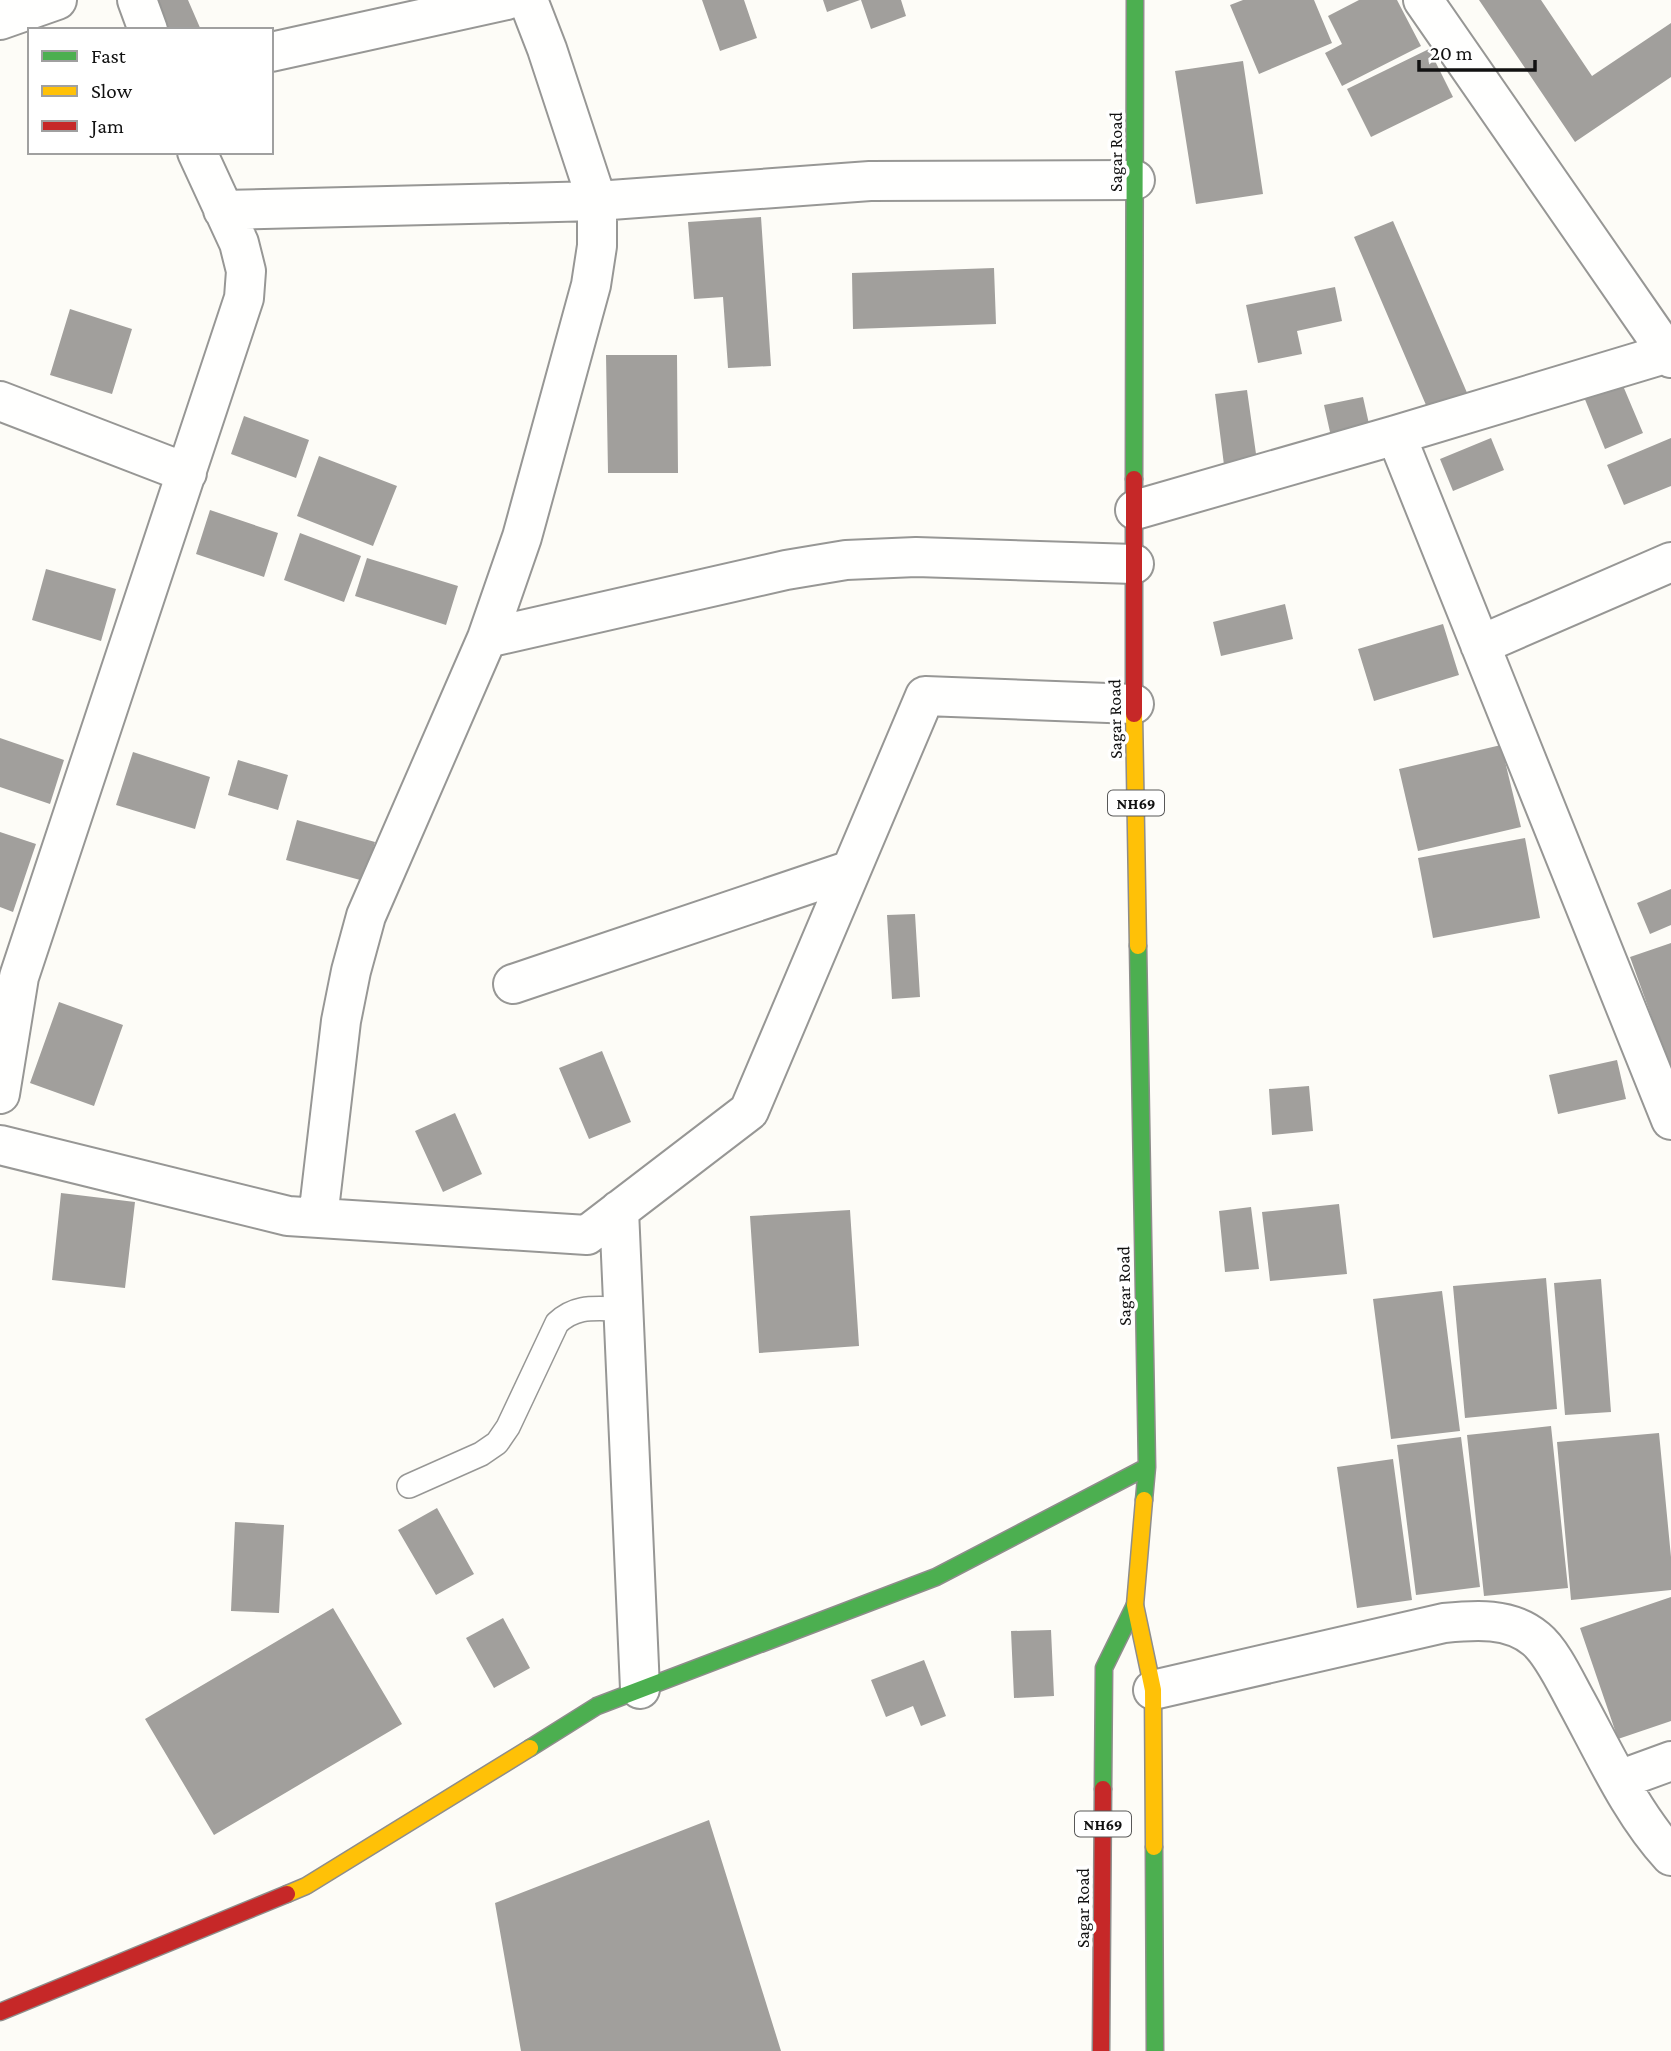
<svg xmlns="http://www.w3.org/2000/svg" width="1671" height="2051" font-family="'Crimson Pro',serif">
<style>
.building{fill:#a19f9c}
.lines{fill:none;stroke-linecap:round;stroke-linejoin:round}
.lane-casing{stroke:#979795;stroke-width:26}
.street-casing{stroke:#979795;stroke-width:42}
.fast-casing{stroke:#8e8d8b;stroke-width:19}
.slow-casing{stroke:#8e8d8b;stroke-width:19}
.jam-casing{stroke:#8e8d8b;stroke-width:19}
.lane{stroke:#fffffe;stroke-width:23}
.street{stroke:#fffffe;stroke-width:38}
.fast{stroke:#4caf50;stroke-width:16}
.slow{stroke:#ffc107;stroke-width:16}
.jam{stroke:#c62828;stroke-width:16}
.labels{text-anchor:middle;stroke-width:7;stroke-linejoin:round;paint-order:stroke}
.shield{fill:#fff;stroke:#585858;stroke-width:2}
.shield-label{font-size:16px;font-weight:bold;fill:#111}
.street-label{font-size:18px;fill:#111;stroke:#fff}
</style>
<rect width="100%" height="100%" fill="#fdfcf7"/>
<path class="building" d="M148 0H188L201 30H161Z
M702 0H744L757 38 720 51Z
M823 0H860L827 12Z
M861 0H901L906 16 871 29Z
M1243 0H1314L1332 43 1259 74 1230 5Z
M1359 0H1397L1421 46 1342 86 1325 53 1342 44 1328 16Z
M1479 0H1541L1592 76 1671 23V77L1575 142Z
M1429 49 1453 97 1371 137 1347 89Z
M1243 61 1263 194 1196 204 1175 71Z
M761 217 771 366 728 368 723 297 694 299 688 222Z
M1393 221 1468 395 1429 412 1354 237Z
M994 268 996 324 853 329 852 273Z
M1335 287 1342 321 1297 331 1302 354 1258 363 1246 305Z
M70 309 132 329 112 394 50 375Z
M606 355H677L678 473H608Z
M1621 381 1643 433 1605 449 1584 397Z
M1247 390 1257 461 1224 465 1215 394Z
M1363 397 1371 433 1332 441 1324 405Z
M244 416 309 440 296 478 231 454Z
M1491 438 1504 470 1453 491 1440 459Z
M1671 438V486L1624 505 1607 465Z
M319 456 397 486 373 546 297 516Z
M210 510 278 533 264 577 196 554Z
M300 533 361 556 344 602 284 580Z
M367 558 458 586 446 625 355 596Z
M46 569 116 589 101 641 32 620Z
M1285 604 1293 639 1221 656 1213 622Z
M1443 624 1459 675 1374 701 1358 649Z
M0 738 64 760 50 804 0 787Z
M1501 745 1521 827 1418 851 1399 769Z
M133 752 210 777 195 829 116 805Z
M238 760 288 775 278 810 228 795Z
M297 820 375 842 364 881 286 860Z
M0 832 36 844 13 912 0 907Z
M1525 838 1540 918 1433 938 1418 858Z
M1671 889V925L1650 934 1637 903Z
M915 914 920 997 892 999 887 915Z
M1671 943V1064L1669 1065 1630 957Z
M59 1002 123 1025 94 1106 30 1083Z
M602 1051 631 1122 589 1139 559 1068Z
M1617 1060 1626 1099 1558 1114 1549 1075Z
M1309 1086 1313 1131 1272 1135 1269 1089Z
M455 1113 482 1174 443 1192 415 1131Z
M61 1193 135 1202 125 1288 52 1280Z
M1339 1204 1347 1274 1270 1281 1262 1212Z
M1251 1207 1259 1269 1225 1272 1219 1211Z
M850 1210 859 1346 759 1353 750 1216Z
M1546 1278 1557 1409 1465 1418 1453 1286Z
M1601 1279 1611 1412 1565 1415 1554 1283Z
M1442 1291 1460 1431 1391 1439 1373 1299Z
M1551 1426 1568 1588 1484 1596 1467 1435Z
M1659 1433 1671 1557V1590L1571 1600 1557 1442Z
M1461 1437 1480 1587 1416 1595 1397 1445Z
M1393 1459 1412 1600 1357 1608 1337 1467Z
M437 1508 474 1574 436 1595 398 1530Z
M235 1522 284 1525 279 1613 231 1611Z
M1671 1597V1721L1618 1739 1580 1628Z
M333 1608 402 1724 214 1835 145 1719Z
M503 1618 530 1668 494 1688 466 1638Z
M1051 1630 1054 1696 1014 1698 1011 1631Z
M924 1660 946 1716 921 1726 913 1706 886 1717 871 1680Z
M709 1820 781 2051H521L495 1903Z"/>
<g class="lines">
<defs>
<path id="lane" d="M409 1486 481 1454 497 1443 508 1427 557 1323C577 1304 597 1309 623 1309"/>
<path id="street" d="M137 0 148 30
M1423 0 1671 358
M0 20 57 0
M271 52 507 0
M223 210 597 201 870 181 1135 180
M0 401 187 473
M1396 435 1671 1120
M1135 510 1396 435 1668 353
M487 638 786 570 846 560 916 557 1134 564
M1480 645 1671 562
M513 984 851 870
M0 1094 19 977 244 298 246 271 239 243 197 152
M0 1145 288 1216 587 1235 749 1111 925 696 1134 704
M619 1210 640 1689
M318 1218 341 1021 351 971 366 916 487 638 522 537 591 285 597 246V201L547 49 528 0
M1153 1690 1444 1623C1475 1620 1510 1617 1536 1639 1552 1652 1566 1683 1576 1701 1604 1752 1631 1813 1671 1856
M1619 1780 1671 1761"/>
<path id="fast" d="M1134 479 1135 0
M1138 946 1147 1467 1144 1500
M530 1748 597 1706 936 1577 1147 1467
M1103 1789 1104 1668 1135 1605
M1154 1847 1155 2051"/>
<path id="slow" d="M1134 714 1138 946
M1144 1500 1135 1605 1153 1690 1154 1847
M287 1894 306 1886 530 1748"/>
<path id="jam" d="M1134 714V479
M0 2012 287 1894
M1101 2051 1103 1789"/>
</defs>
<use href="#lane" class="lane-casing"/>
<use href="#street" class="street-casing"/>
<use href="#fast" class="fast-casing"/>
<use href="#slow" class="slow-casing"/>
<use href="#jam" class="jam-casing"/>
<use href="#lane" class="lane"/>
<use href="#street" class="street"/>
<use href="#fast" class="fast"/>
<use href="#slow" class="slow"/>
<use href="#jam" class="jam"/>
</g>
<g class="labels">
<g class="shield">
<rect x="1108" y="790.5" width="56" height="25" rx="5"/>
<rect x="1075" y="1811.5" width="56" height="25" rx="5"/>
</g>
<g class="shield-label">
<text x="1136" y="809">NH69</text>
<text x="1103" y="1830">NH69</text>
</g>
<g class="street-label">
<text transform="translate(1116 152) rotate(-90)" y="6">Sagar Road</text>
<text transform="translate(1115 719) rotate(-91)" y="6">Sagar Road</text>
<text transform="translate(1124 1286) rotate(-91)" y="6">Sagar Road</text>
<text transform="translate(1083 1908) rotate(-90)" y="6">Sagar Road</text>
</g>
</g>
<rect x="28" y="28" width="245" height="126" fill="#ffffff" stroke="#a0a0a0" stroke-width="2"/>
<rect x="42" y="51" width="35" height="10" fill="#4caf50" stroke="#a0a0a0" stroke-width="2"/>
<text x="91" y="63" font-size="21" fill="#111111">Fast</text>
<rect x="42" y="86" width="35" height="10" fill="#ffc107" stroke="#a0a0a0" stroke-width="2"/>
<text x="91" y="98" font-size="21" fill="#111111">Slow</text>
<rect x="42" y="121" width="35" height="10" fill="#c62828" stroke="#a0a0a0" stroke-width="2"/>
<text x="91" y="133" font-size="21" fill="#111111">Jam</text>
<path d="M1419 60v10h116v-10" fill="none" stroke="#111111" stroke-width="3.5"/>
<text x="1430" y="60" font-size="21" fill="#111111" stroke="#ffffff" stroke-width="5" paint-order="stroke">20 m</text>
</svg>
